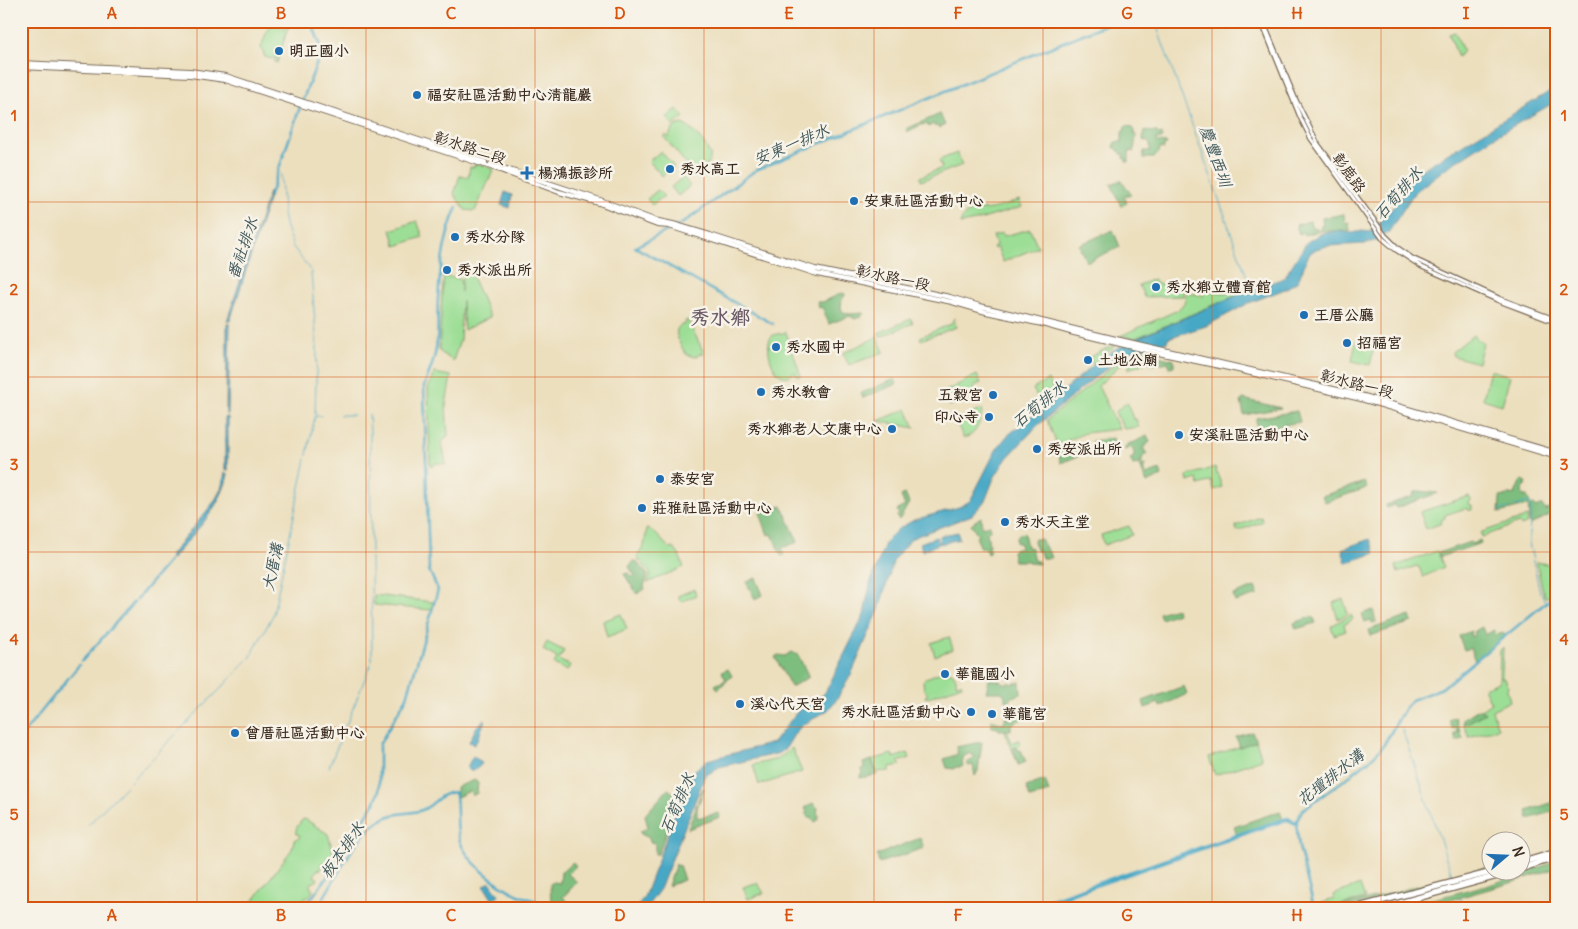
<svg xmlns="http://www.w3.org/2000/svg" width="1578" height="929" font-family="Delius,'LXGW WenKai TC',sans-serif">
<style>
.green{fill:#9cde95;stroke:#6c845a}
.forest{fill:#7dbd7e;stroke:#5c744e}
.water{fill:#47a8c6;stroke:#416972}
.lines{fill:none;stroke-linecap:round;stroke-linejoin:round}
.stream{stroke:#47a8c6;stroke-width:1}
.canal{stroke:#47a8c6;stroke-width:2.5}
.river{stroke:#47a8c6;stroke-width:4.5}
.secondary-casing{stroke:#796956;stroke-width:5.5}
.primary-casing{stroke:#796956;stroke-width:6}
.motorway-casing{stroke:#796956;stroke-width:8}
.secondary{stroke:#fff;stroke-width:3}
.primary{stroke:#fff;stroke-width:4}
.motorway{stroke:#fff;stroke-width:5}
.grid{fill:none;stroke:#d7540e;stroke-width:1;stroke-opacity:0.55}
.poi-dot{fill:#1f6fb2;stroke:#f7f3e8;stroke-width:2}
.labels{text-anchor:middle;stroke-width:5;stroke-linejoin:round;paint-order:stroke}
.poi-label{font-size:15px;font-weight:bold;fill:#3b2a1e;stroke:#f7f3e8;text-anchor:start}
.street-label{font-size:15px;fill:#3b2a1e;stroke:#f7f3e8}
.water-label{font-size:16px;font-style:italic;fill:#3f5659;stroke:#f7f3e8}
.district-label{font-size:20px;font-weight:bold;fill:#6c5c6a;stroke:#f7f3e8}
.neatline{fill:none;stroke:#d7540e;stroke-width:2}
.grid-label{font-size:16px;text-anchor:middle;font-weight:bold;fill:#d7540e}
</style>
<rect width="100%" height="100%" fill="#f7f3e8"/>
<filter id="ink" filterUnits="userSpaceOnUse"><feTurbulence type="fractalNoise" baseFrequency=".02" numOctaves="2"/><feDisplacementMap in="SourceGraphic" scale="10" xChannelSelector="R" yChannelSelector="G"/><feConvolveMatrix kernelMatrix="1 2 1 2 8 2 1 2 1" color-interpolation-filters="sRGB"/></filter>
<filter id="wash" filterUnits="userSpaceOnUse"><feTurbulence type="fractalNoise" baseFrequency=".0096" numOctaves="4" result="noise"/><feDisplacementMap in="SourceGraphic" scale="20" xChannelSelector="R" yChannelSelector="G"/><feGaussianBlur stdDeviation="1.12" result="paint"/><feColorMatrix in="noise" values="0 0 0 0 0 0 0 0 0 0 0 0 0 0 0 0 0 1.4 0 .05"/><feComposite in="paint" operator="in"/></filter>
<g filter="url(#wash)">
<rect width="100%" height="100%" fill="#ecdfbe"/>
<path class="green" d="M287 24 289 25 277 63 274 62 276 57 271 59 265 57 261 48C264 39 271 12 284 30Z
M1455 32 1463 51 1458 57 1449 34Z
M677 109 684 117 673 126 667 117Z
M682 124C690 126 706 144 709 152 714 163 703 170 694 169L698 174 696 176 664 137 666 135 669 138C670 131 674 125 682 124Z
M661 151 674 167 662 176 649 161Z
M957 153 962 165 921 181 920 177 942 168 939 160Z
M476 163 494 169 475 211 465 210 454 194 460 175 468 177 470 167H474Z
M683 177 690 186 678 196 671 187Z
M658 190 664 196 652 205 647 199Z
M1019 200 1022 207 976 221 960 224C966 206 980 212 995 208 1003 207 1011 203 1019 200Z
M417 221 423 237 396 246 391 230Z
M1030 229 1038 247 1003 262 997 247 994 249 993 247 996 245 993 236 1002 233 1004 236Z
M466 263 490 317 464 330 462 301 460 340 453 361 439 351 442 293 444 276 460 279 461 292V283Z
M1154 279 1156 283 1184 290 1183 296 1144 297 1139 285Z
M1243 288 1244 292 1136 338 1120 336 1178 310 1184 303 1187 292 1203 296 1205 291 1228 293Z
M954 318 956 327 921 340 920 337 951 324Z
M911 319 913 323 880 337 878 333Z
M688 320 704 353 702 354 701 353 695 357 687 355C680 346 668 326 686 324L685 321Z
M786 332 801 376 797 377 795 372C775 391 762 344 772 336 776 333 782 334 786 332Z
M1473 335 1483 343 1478 363 1453 356 1452 352Z
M877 337 884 352 849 365 843 353Z
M1356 341 1375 345 1370 365 1352 361Z
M1113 345 1114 347 1093 364 1088 358Z
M1140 349 1149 351 1151 361 1128 369 1133 358Z
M1122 359 1124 361 1098 386 1119 429 1085 433 1057 445 1047 420Z
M1490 370 1510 376 1502 405 1483 399Z
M434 373 451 376 446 405 448 436 442 442 446 464 436 463 433 466H430L428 389Z
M977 375 981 383 974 386 975 390 971 392 972 397 949 406 944 392C955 387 965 380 977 375Z
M1048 380 1055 392 1040 402 1033 389Z
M1127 402 1133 419H1136L1139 427 1124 429 1115 412Z
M907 409 915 428 878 421Z
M981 410H983C979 423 978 435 963 438L956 420Z
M1215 467 1222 487 1214 490 1211 481 1199 485 1197 479 1188 482 1187 476Z
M1469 496 1471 500 1469 503 1470 505H1472V510H1467L1466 508 1445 515V518L1441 520 1442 523 1426 529 1420 512Z
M1261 517 1262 522 1237 531 1236 526Z
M1527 517 1528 523 1521 526 1519 523 1482 537 1481 533 1482 532Z
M1129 526 1132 535 1104 545 1101 535Z
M647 528 657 535 670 549 674 548 679 555 684 567 647 583 650 577V573L637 557 644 546Z
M1437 551 1444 567 1423 577 1419 567 1416 566 1398 573 1396 566Z
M1536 562 1557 566V584L1555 595 1546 597 1544 596Z
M694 589 696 595 681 602 678 596Z
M374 595 433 602 431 610 374 605Z
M1343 599 1348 614 1338 619 1333 603Z
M621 614 627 629 607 637 603 621Z
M1351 615 1353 619 1344 625 1346 631 1334 635 1331 626Z
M949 637 953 649 935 656 931 643Z
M547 642 564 651 559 659 562 662 570 665 567 671 554 664 557 658 543 650Z
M1503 647 1502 678 1505 679 1508 686 1507 690 1510 701 1492 710 1498 728 1469 737 1463 723H1467L1484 713 1481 710 1491 703 1484 688 1499 682 1500 650Z
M946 670 953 673 956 678V684L961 683 962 685 926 698 925 696 928 694 924 690 923 681 926 678Z
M1007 730 1012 743 1019 740 1021 745 1013 748 1019 765H1018L1005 731Z
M1256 741 1262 759 1215 775 1209 757Z
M792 748 802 772 759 785 753 765 778 759Z
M908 753 910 758 898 762 901 765 890 767V771L877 772 872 760 892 754 894 758Z
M305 819 328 834 335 858 329 861 330 867 327 868 324 862 321 864V869L317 870 314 877 318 878 317 881 311 883 310 886 313 891 309 897 306 898 293 905 292 908H248L292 849 294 840 299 838 300 835 296 834C295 828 299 824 302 820Z
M756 883 758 884 764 893 748 899 743 887Z
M1360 885 1365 899 1329 908H1321L1319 904 1334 899 1333 895Z"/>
<path class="forest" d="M940 114 945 125 939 128 938 126 935 127 934 124 928 127 927 124 924 125 923 124 907 132 906 129Z
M1127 126 1132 127 1135 130 1134 134 1136 135 1134 152 1129 151V162H1126V159H1124V154H1121V151H1118L1117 148H1114L1115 142H1122V132L1124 131 1125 127Z
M1144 131 1157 132 1159 135 1162 134V139H1157V142L1166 143 1167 145H1164V149L1160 148 1159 153H1158L1154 158H1143L1144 151H1150V143L1143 140Z
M1119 181H1122L1131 194 1124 196 1127 203 1121 206 1111 184Z
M1344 214 1345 223 1349 222 1350 231H1319L1321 228 1320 226H1323L1322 218Z
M1310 221 1312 228 1316 227 1318 231 1304 235 1303 232 1299 234 1296 225Z
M1113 230 1120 247 1086 262 1079 245Z
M842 293 845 294V296L842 299 841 308 843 312 850 314 863 313V315L855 319 850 316 829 324 822 307 819 308 817 302H823Z
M1149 354 1174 360V366L1170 367 1168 362 1151 365Z
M895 379 897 384 863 398 861 393Z
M1243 399 1281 408 1244 415 1241 401Z
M1297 411 1300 422 1257 430 1256 418Z
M1147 435 1150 442 1143 448 1147 454 1142 458V464L1133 465 1130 459 1134 457V452L1131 447 1125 450 1124 449 1127 446V444L1135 442Z
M1113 438 1114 441 1110 447 1108 444 1102 446 1098 444H1093L1092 441Z
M1083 443 1086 453 1061 463 1058 452Z
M1146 465V466L1143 468 1146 475 1160 470 1162 476 1147 483 1140 466Z
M1522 480 1527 482 1522 490 1523 496H1527L1531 506 1534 505 1536 508 1542 505 1545 510 1551 509 1552 514 1530 525 1528 510 1530 509 1526 506 1499 513 1500 497 1515 494 1520 482Z
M1364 482 1367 488 1325 502 1322 496Z
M1419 491 1438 493 1396 508 1395 505 1387 508 1386 505 1414 496 1413 493Z
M905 494 909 503 899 520 897 516 899 514 897 510 905 506 901 496Z
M782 506 798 542 782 548 784 555 781 556 772 534 768 535 760 513Z
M981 517 982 527 990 525V530L987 532 989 545 988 546 990 553 988 554 986 548H981L976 537 978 535 971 524Z
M1024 533 1027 547 1031 548 1034 561H1038L1039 564 1029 563V561H1014L1012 551 1014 549H1020V543H1016V538L1019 534Z
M1035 539H1041L1047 550H1048L1051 558H1042L1040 551H1036L1034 541Z
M1480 540 1481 543 1440 557 1438 553 1470 542 1472 544Z
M633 561H636L648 575 644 586 645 589 637 594 624 574 629 573 633 577 635 575 629 567Z
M756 578 763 595 755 599 746 582Z
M1255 587 1258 595 1235 602 1233 595Z
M1176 608 1177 613 1161 619 1159 613Z
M1373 610 1376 622 1372 623 1371 620 1365 622 1362 614Z
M1313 616 1316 623 1296 629 1294 623Z
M1410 616 1412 622 1370 636 1368 630Z
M1482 627 1485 635 1494 630 1496 635 1503 633 1505 636 1475 661 1470 648 1464 650 1459 636 1471 631 1470 636H1474L1475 631Z
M791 652 798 655 809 677 791 687 775 657 778 655 785 656Z
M728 669 732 676 718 689 715 685 726 680 722 672Z
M989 679 1001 681 1002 683H1011L1012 684 1020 682 1021 694 1010 698 1009 701 1005 700V695L1001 692H986Z
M1184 686 1187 694 1160 707 1159 703 1145 708 1143 701Z
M1477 710H1481L1485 713 1467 723H1463V719Z
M1030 711 1031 715 1011 724V730H999L998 728 992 727 991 720 1004 724 1006 714H1009L1008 720Z
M1455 717 1463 739 1456 741 1454 734 1458 732 1456 728 1452 729 1449 720Z
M1252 732 1256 741 1240 747 1236 737Z
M982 742 978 771 975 776 973 765 968 766 967 763 975 758 974 756H973L971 753 964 756 962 762 963 765 962 767H955L954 769 947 768 944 759 958 754 956 747Z
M1016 747 1018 751 1021 750 1026 762 1019 765 1013 748Z
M872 760 877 775 860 778V775L862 774 861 769 864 768 863 763Z
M475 780 478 783 477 793 472 796 470 791 457 797 456 787Z
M1045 780 1049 792 1030 798 1026 787Z
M703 788H704L697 808V818L719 813 720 817 688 829Z
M668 789 679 797 658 854H655V843L650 842 649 838 641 834 640 832 648 827 645 815Z
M1557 801V810L1529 819 1527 811Z
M813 803 818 808 817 813 819 815 818 820 815 822 806 815 807 812 805 808Z
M1280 811 1283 820 1237 836 1234 827Z
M920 838 924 848 879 863 877 855Z
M1557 861V868L1507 884 1461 897 1459 899 1457 898 1423 908H1399L1479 887H1484Z
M573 862 576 866 568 874 577 882 563 897 573 908H564L551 904 550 884 554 882 560 883 561 872H562Z
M676 863 677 866 679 865 684 880 668 886Z
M1490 866V870C1479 870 1469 876 1457 879 1431 886 1405 894 1378 900 1363 904 1348 908 1332 908L1363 901Z"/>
<path class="water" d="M1557 87V101L1494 137 1446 168 1414 193 1388 233 1377 240 1365 244 1327 246 1316 249 1309 254 1298 281 1285 289 1249 303 1206 326 1168 338 1167 342 1133 350 1117 361 1093 379 1037 426 1007 458 994 478 985 501 972 515 912 538 894 559 879 610 851 675 837 699 828 710 803 725 795 733 786 748 780 753 719 767 705 776 660 889 646 908H636L644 897 687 783 694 771 707 760 773 743 797 712 823 695 826 691 864 615 870 584 886 541 898 529 914 520 959 507 970 501 996 450 1007 436 1068 387 1091 367 1114 350 1140 337 1245 292 1284 278 1307 242 1320 234 1337 231 1353 233 1362 231 1370 232 1397 203 1411 180 1421 170Z
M269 192 270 194 230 321H227Z
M505 192 512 195 510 208 501 205Z
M227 324H230L228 414H226Z
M225 417H228V471L225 470Z
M225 473 228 474C222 507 193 534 172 559L169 557 214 502 221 489Z
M958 532 959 539 940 544 939 536Z
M936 537 939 544 922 551 920 543Z
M1370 539 1375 553 1346 563 1342 549Z
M484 720H485L478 739 474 745 469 742 477 726Z
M473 756 480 761 482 764 474 771H470L467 767Z
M490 882 499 895 492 899 484 886Z"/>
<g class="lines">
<path class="stream" d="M1156 21 1159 33 1252 291
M281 174 283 214 286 228 293 247 310 270
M311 272 317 348 315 414
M369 414 370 432 371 553
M340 415H354
M315 416H321
M307 455 315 416
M1500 510 1530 502C1533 517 1528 528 1529 543L1540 592 1546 603
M371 557 372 661
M238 670 250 658 273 615 306 459
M1402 729 1452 875
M179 731 236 673
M329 767 371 664
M130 782 176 734
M88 825 127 785
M1461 898 1464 908"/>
<path class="canal" d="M270 195 300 107 318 60 320 44 311 21
M773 324 635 247 683 223 756 170 1114 21
M137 599 169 561
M82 661 134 602
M24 733 79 665
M21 737H22
M304 908 328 876 375 802 379 791V745L407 697 438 590 429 570 424 386C429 373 434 362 436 349 439 332 437 315 438 298 440 270 445 233 457 207
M317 908C336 881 356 829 387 817 398 812 411 814 422 810 435 805 438 793 455 792 459 806 455 823 459 838 465 861 498 886 519 895 532 900 546 904 560 908
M1314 908 1299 847 1296 823 1302 810 1347 778 1374 756 1383 746 1405 708 1412 700 1442 688 1549 600 1557 599"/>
<path class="river" d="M1029 908 1259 828 1288 819 1296 823"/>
</g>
</g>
<g filter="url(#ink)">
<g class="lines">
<defs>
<path id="secondary" d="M1261 21 1300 117 1311 139 1382 238 1396 250 1422 267 1499 301 1557 323
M1263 21 1296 100 1318 144 1385 235 1398 248 1412 258 1501 299 1557 320"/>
<path id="primary" d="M21 63 190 71 226 76 485 162
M21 67 190 75 225 80 500 170 559 192 599 203 657 225 669 226 817 274 952 302 986 312 1042 324 1074 333 1158 353 1238 370 1361 399 1557 457
M491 164 600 200 654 220 673 224 710 235 815 269 950 297 980 306 1116 339 1364 396 1557 453"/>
<path id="motorway" d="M1520 863 1557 852
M1520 869 1557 857
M1354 908 1492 872
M1381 908 1512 872"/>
</defs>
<use href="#secondary" class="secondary-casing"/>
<use href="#primary" class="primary-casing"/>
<use href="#motorway" class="motorway-casing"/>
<use href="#secondary" class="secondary"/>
<use href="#primary" class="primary"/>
<use href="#motorway" class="motorway"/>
</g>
</g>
<path class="grid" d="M197 21V908M366 21V908M535 21V908M704 21V908M874 21V908M1043 21V908M1212 21V908M1381 21V908M21 202H1557M21 377H1557M21 552H1557M21 727H1557"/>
<g class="poi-dot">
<circle cx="279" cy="51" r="5"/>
<circle cx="417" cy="95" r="5"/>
<circle cx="670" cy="169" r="5"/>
<path d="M524.5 165.5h5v5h5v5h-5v5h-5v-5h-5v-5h5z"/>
<circle cx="854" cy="201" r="5"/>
<circle cx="455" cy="237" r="5"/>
<circle cx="447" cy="270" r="5"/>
<circle cx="1156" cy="287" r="5"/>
<circle cx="1304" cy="315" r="5"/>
<circle cx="1347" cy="343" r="5"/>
<circle cx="776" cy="347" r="5"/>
<circle cx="1088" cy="360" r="5"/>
<circle cx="761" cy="392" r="5"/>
<circle cx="993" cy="395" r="5"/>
<circle cx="989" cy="417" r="5"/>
<circle cx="892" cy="429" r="5"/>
<circle cx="1179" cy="435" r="5"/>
<circle cx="1037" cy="449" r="5"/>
<circle cx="660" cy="479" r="5"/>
<circle cx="642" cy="508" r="5"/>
<circle cx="1005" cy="522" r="5"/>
<circle cx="945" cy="674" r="5"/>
<circle cx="740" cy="704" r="5"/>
<circle cx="971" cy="712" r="5"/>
<circle cx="992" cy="714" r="5"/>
<circle cx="235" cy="733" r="5"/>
</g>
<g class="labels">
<g class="poi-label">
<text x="289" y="56">明正國小</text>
<text x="427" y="100">福安社區活動中心清龍巖</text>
<text x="680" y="174">秀水高工</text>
<text x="538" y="178">楊鴻振診所</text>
<text x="864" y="206">安東社區活動中心</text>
<text x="465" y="242">秀水分隊</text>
<text x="457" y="275">秀水派出所</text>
<text x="1166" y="292">秀水鄉立體育館</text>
<text x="1314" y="320">王厝公廳</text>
<text x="1357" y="348">招福宮</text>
<text x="786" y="352">秀水國中</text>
<text x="1098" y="365">土地公廟</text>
<text x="771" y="397">秀水教會</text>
<text x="983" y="400" text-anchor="end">五穀宮</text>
<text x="979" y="422" text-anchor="end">印心寺</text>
<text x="882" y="434" text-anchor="end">秀水鄉老人文康中心</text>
<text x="1189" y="440">安溪社區活動中心</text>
<text x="1047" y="454">秀安派出所</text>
<text x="670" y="484">泰安宮</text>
<text x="652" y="513">莊雅社區活動中心</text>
<text x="1015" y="527">秀水天主堂</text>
<text x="955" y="679">華龍國小</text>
<text x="750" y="709">溪心代天宮</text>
<text x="961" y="717" text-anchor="end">秀水社區活動中心</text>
<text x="1002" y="719">華龍宮</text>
<text x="245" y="738">曾厝社區活動中心</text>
</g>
<g class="street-label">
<text transform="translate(470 148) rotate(18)" y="5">彰水路二段</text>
<text transform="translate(1349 173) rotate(54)" y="5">彰鹿路</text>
<text transform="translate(893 278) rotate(12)" y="5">彰水路一段</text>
<text transform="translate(1357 384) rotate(14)" y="5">彰水路一段</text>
</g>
<g class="water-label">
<text transform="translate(791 144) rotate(-23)" y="6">安東一排水</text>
<text transform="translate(1216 156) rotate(70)" y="6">慶豐西圳</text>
<text transform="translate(1398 193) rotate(-49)" y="6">石筍排水</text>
<text transform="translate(242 248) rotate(-71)" y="6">番社排水</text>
<text transform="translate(1039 404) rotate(-39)" y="6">石筍排水</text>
<text transform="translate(272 567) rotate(-78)" y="6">大厝溝</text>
<text transform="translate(1330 777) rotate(-38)" y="6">花壇排水溝</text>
<text transform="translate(677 803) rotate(-67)" y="6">石筍排水</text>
<text transform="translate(342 850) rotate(-55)" y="6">板本排水</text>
</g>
<g class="district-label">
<text x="720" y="324">秀水鄉</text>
</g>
</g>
<rect width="1578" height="929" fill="none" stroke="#f7f3e8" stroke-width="55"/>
<g transform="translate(1506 856) rotate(71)"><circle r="24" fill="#f7f3e8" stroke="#aca397"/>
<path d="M0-4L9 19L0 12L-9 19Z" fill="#1f6fb2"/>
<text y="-8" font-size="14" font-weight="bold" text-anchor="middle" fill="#3b2a1e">N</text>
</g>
<rect x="28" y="28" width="1522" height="874" class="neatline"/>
<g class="grid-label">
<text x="112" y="19">A</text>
<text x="281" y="19">B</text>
<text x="451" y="19">C</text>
<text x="620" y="19">D</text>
<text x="789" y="19">E</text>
<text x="958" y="19">F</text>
<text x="1127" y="19">G</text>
<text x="1297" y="19">H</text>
<text x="1466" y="19">I</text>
<text x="14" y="121">1</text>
<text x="1564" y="121">1</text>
<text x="14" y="295">2</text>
<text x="1564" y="295">2</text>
<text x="14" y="470">3</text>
<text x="1564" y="470">3</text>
<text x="14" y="645">4</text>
<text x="1564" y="645">4</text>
<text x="14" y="820">5</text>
<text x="1564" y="820">5</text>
<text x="112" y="921">A</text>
<text x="281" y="921">B</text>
<text x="451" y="921">C</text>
<text x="620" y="921">D</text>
<text x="789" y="921">E</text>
<text x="958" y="921">F</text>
<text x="1127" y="921">G</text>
<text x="1297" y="921">H</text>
<text x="1466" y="921">I</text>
</g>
</svg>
